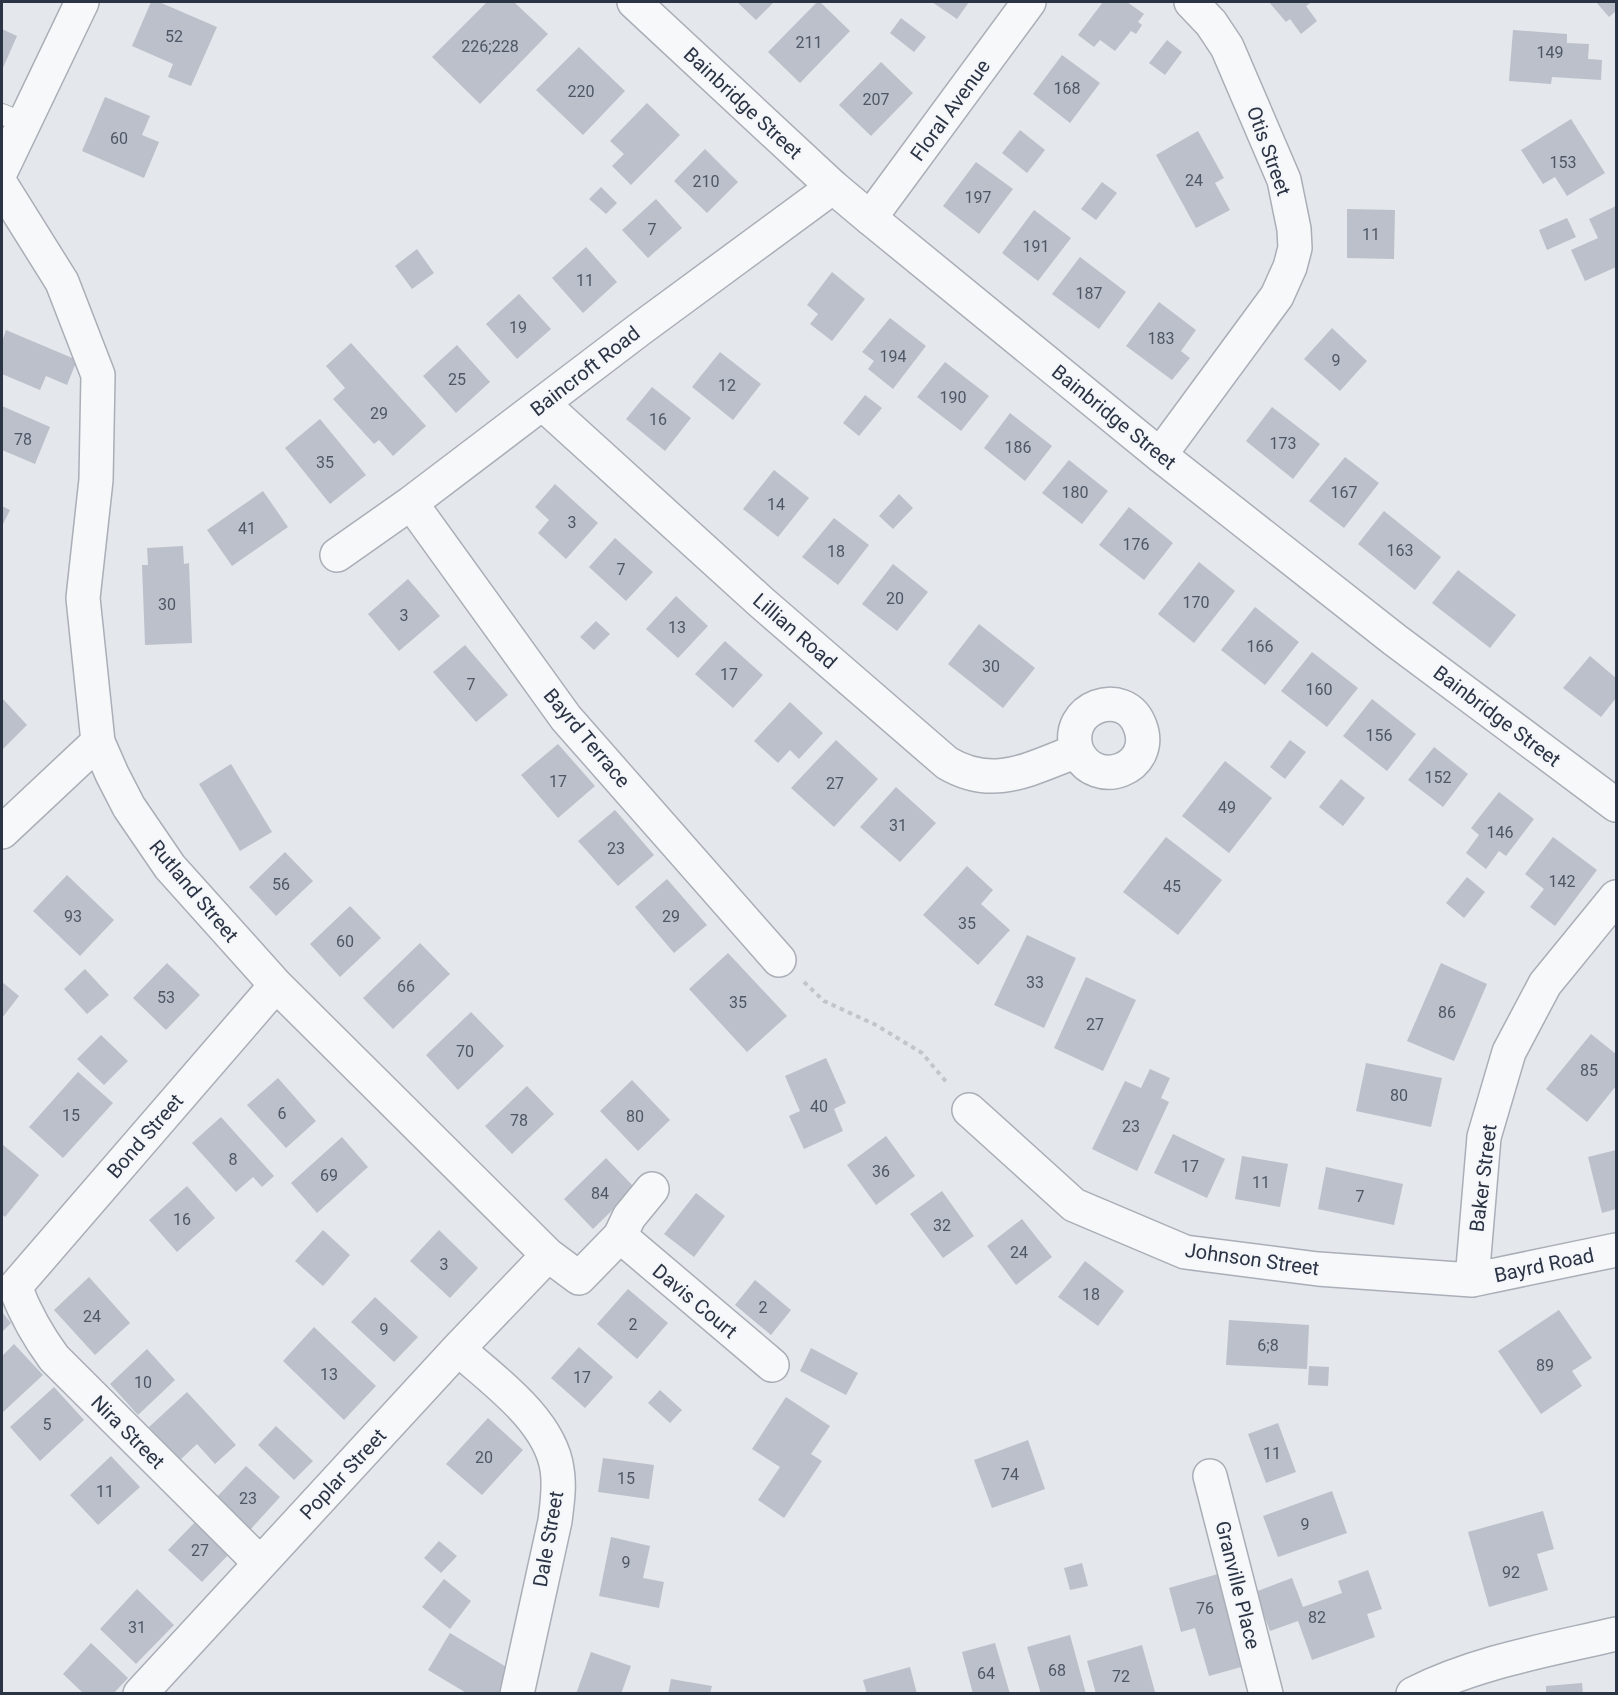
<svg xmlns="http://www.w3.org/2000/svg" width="1618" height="1695" font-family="Roboto,sans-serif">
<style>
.building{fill:#bbc0ca}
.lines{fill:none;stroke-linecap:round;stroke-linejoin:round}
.service-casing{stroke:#a9aeb7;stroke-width:22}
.minor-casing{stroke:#a9aeb7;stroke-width:36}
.tertiary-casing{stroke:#a9aeb7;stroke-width:36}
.path{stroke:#c2c5cb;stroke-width:4;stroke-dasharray:4.5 4.5;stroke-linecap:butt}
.service{stroke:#f7f8fa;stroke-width:20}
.minor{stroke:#f7f8fa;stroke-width:33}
.tertiary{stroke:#f7f8fa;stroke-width:33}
.labels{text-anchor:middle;stroke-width:4.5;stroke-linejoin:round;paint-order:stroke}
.number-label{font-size:16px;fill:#4f5766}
.street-label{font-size:20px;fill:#2b3445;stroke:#f4f6f9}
</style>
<rect width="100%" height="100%" fill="#e4e7ec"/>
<path class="building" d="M151 2H159L217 27 191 86 168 77 173 64 132 46Z
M487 2H514L548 34 480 104 432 57Z
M737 2H774L756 20Z
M817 2H820L850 31 800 83 768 52Z
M932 2H969L957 19Z
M1103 2H1127L1144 14 1138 22 1142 25 1136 34 1131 31 1115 51 1100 40 1094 47 1078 35Z
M1269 2H1312L1306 6 1317 21 1301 34 1290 19 1286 22Z
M1596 2H1616V11L1609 17Z
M901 18 926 37 914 52 890 33Z
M2 29 17 36 2 70Z
M1513 30 1567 34V43L1589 44 1588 59 1602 60 1601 80 1552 77 1551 84 1509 81Z
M1167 40 1182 52 1165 75 1149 63Z
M579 47 625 91 583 135 536 90Z
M1062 55 1100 83 1070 123 1033 94Z
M881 62 913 93 871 136 839 105Z
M105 97 150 116 142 135 159 142 144 178 82 151Z
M647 103 680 135 631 185 612 166 624 154 610 141Z
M1571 119 1605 173 1567 196 1555 177 1543 184 1521 150Z
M1020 130 1045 150 1027 173 1002 153Z
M1198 131 1224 178 1215 183 1230 210 1196 228 1156 155Z
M705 149 738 182 707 213 674 181Z
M976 162 1013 189 979 234 943 206Z
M1102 182 1117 193 1096 220 1081 209Z
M601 187 617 203 606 214 589 199Z
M656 199 682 228 648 258 622 230Z
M1616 206V267L1585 281 1571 250 1598 238 1589 219Z
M1347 209 1395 210 1394 259 1347 258Z
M1034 210 1071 238 1038 281 1002 253Z
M1567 218 1576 237 1547 250 1539 230Z
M586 247 617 282 583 313 552 278Z
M417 249 434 273 412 289 395 266Z
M1080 257 1126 292 1099 329 1052 294Z
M832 272 865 299 832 341 810 324 818 314 807 305Z
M519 294 551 329 517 359 486 324Z
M1159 302 1196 330 1181 351 1190 358 1172 380 1126 346Z
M890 318 926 346 893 389 868 369 874 361 862 352Z
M1332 328 1367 361 1340 391 1304 359Z
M6 330 77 360 67 385 46 376 40 390 2 374V342Z
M351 343 426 426 393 456 379 440 374 444 333 399 345 388 326 366Z
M457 345 490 382 456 413 423 376Z
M720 352 761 384 733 420 692 387Z
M945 362 989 396 961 431 917 397Z
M652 387 691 418 665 451 626 419Z
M865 395 882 408 859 436 843 423Z
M2 406 50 427 35 464 2 450Z
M1272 407 1320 444 1293 479 1246 441Z
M1010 413 1052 446 1025 481 984 448Z
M320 419 366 475 330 504 285 448Z
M1345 457 1379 483 1344 528 1309 501Z
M1069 460 1108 491 1082 524 1042 493Z
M774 470 809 498 778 537 743 509Z
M555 484 598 523 566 559 538 533 549 520 535 507Z
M263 491 288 527 232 566 207 530Z
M899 494 913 508 893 529 879 516Z
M2 506 10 510 2 526Z
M1129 507 1173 543 1144 580 1099 545Z
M1384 511 1441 557 1415 590 1358 544Z
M834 518 869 545 838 585 802 557Z
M615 538 653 572 626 601 589 567Z
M183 546 184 564 189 563 192 643 145 645 142 565H148L147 548Z
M1199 562 1235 591 1194 643 1158 614Z
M893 564 928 592 897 631 862 604Z
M1458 570 1516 615 1490 648 1432 603Z
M408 579 440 616 399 651 368 614Z
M676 596 708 626 678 658 646 629Z
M1255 607 1299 642 1265 685 1221 650Z
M596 621 610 634 594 650 580 637Z
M979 624 1035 668 1003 708 948 664Z
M725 641 763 675 733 708 695 674Z
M465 645 508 695 476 722 433 672Z
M1312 652 1358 688 1327 727 1281 691Z
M1590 656 1616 678V698L1601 717 1563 688Z
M2 698 27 725 2 750Z
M1372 699 1416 734 1387 771 1343 736Z
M790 702 823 733 799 759 790 750 778 763 754 741Z
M836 740 878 779 834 827 791 788Z
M1290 740 1306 752 1285 779 1270 767Z
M558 744 595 786 558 818 521 775Z
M1434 747 1468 774 1443 807 1408 780Z
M1225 761 1272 798 1229 853 1182 816Z
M231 764 272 832 240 851 199 784Z
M1341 779 1365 798 1343 826 1319 807Z
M896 787 936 823 900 862 860 827Z
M1499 792 1534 819 1506 856 1499 851 1486 869 1466 853 1479 835 1471 828Z
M615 810 654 855 618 886 578 841Z
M1166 837 1222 880 1178 935 1123 892Z
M1553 837 1597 870 1555 926 1530 907 1544 889 1525 874Z
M285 852 313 881 276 916 249 887Z
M967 866 993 890 981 904 1010 930 978 965 923 915Z
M67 875 114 920 80 956 33 911Z
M1467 877 1485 892 1464 918 1446 903Z
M667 879 707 925 674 953 635 907Z
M350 906 381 938 340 977 310 944Z
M1027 935 1076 958 1044 1028 994 1005Z
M420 943 450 974 393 1029 363 998Z
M728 953 787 1016 747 1052 689 989Z
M167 963 200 995 166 1030 133 998Z
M1441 963 1487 984 1454 1061 1407 1041Z
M85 969 109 995 87 1014 64 989Z
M1086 977 1136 1000 1103 1071 1054 1048Z
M2 982 19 996 2 1018Z
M471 1012 504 1046 458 1090 426 1055Z
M1591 1034 1616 1054V1086L1587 1122 1546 1089Z
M101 1035 128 1061 104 1085 77 1059Z
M826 1058 846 1103 834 1109 843 1131 804 1149 789 1116 800 1111 785 1076Z
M1366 1063 1442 1078 1431 1127 1356 1111Z
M1150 1069 1170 1078 1161 1098 1169 1102 1137 1171 1092 1149 1125 1081 1141 1088Z
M78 1072 113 1103 63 1158 29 1127Z
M278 1078 316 1121 286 1148 247 1105Z
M632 1080 670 1120 638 1151 600 1111Z
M527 1086 554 1114 512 1154 485 1126Z
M221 1117 274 1176 262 1187 253 1177 236 1192 192 1143Z
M1173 1134 1225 1159 1207 1198 1154 1173Z
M886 1136 915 1176 876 1205 847 1165Z
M342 1137 368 1167 317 1213 291 1183Z
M2 1144 39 1175 5 1217 2 1214Z
M1616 1150V1209L1602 1213 1588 1157Z
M1242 1156 1288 1164 1280 1207 1235 1199Z
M606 1158 635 1188 593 1229 564 1199Z
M1326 1167 1403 1184 1394 1225 1318 1209Z
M187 1186 215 1218 177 1252 149 1220Z
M942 1191 974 1236 943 1258 910 1214Z
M696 1193 725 1216 694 1257 664 1234Z
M1022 1219 1052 1257 1016 1285 987 1246Z
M323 1230 350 1255 323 1286 295 1261Z
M439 1230 478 1268 450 1298 410 1261Z
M1085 1261 1124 1291 1098 1326 1058 1297Z
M89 1277 130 1323 95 1355 54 1310Z
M755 1280 791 1310 771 1335 735 1305Z
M628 1289 668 1323 637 1359 597 1324Z
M375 1297 418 1337 394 1362 351 1322Z
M1559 1310 1592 1358 1572 1371 1582 1386 1541 1414 1498 1351Z
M2 1312 11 1323 2 1332Z
M1229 1320 1309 1325 1307 1369 1226 1365Z
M314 1327 376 1386 344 1420 283 1361Z
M14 1344 43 1375 2 1413V1356Z
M579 1347 613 1377 585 1408 551 1378Z
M811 1348 858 1373 846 1395 800 1371Z
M147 1349 175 1380 138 1415 110 1384Z
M1309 1366 1329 1367 1328 1386 1308 1385Z
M54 1387 84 1420 40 1461 10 1427Z
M660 1390 682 1410 670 1423 648 1403Z
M187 1392 236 1445 215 1464 197 1444 180 1460 149 1427Z
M786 1397 830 1426 811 1454 822 1461 784 1518 758 1500 780 1467 752 1449Z
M488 1418 523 1450 482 1495 446 1464Z
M1278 1423 1296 1472 1266 1483 1248 1434Z
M276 1426 313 1461 294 1480 258 1445Z
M1028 1440 1045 1489 992 1508 974 1460Z
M111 1456 140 1487 98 1525 70 1495Z
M603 1458 654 1465 649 1499 598 1492Z
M246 1466 280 1497 250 1530 216 1498Z
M1332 1491 1347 1533 1278 1557 1263 1516Z
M1543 1511 1554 1549 1537 1554 1548 1590 1489 1607 1468 1532Z
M199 1518 233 1550 202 1582 168 1550Z
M611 1537 650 1546 643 1578 664 1582 659 1608 599 1596Z
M439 1541 457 1556 441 1573 424 1558Z
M1082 1563 1088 1586 1070 1590 1064 1568Z
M1368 1570 1382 1609 1367 1614 1375 1637 1312 1660 1298 1621 1270 1631 1255 1592 1292 1578 1303 1607 1342 1593 1338 1581Z
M1225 1572 1252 1664 1209 1676 1195 1628 1181 1632 1169 1588Z
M444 1579 471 1601 450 1629 422 1607Z
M137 1589 174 1625 136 1664 100 1629Z
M450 1633 516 1673 504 1694H468L428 1670Z
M1070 1635 1086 1694H1041L1027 1647Z
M91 1643 128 1678 113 1694H84L63 1674Z
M995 1643 1010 1694H973L962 1652Z
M1142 1645 1155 1692 1149 1694H1096L1087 1661Z
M591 1652 631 1666 621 1694H576Z
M910 1667 917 1694H867L863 1680Z
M671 1679 712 1686 710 1694H668Z
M1582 1683 1583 1694H1546V1686Z"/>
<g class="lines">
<defs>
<path id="service" d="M2 114 23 123"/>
<path id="minor" d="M2 169 82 2
M2 186 62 282 98 375 96 480 83 598 98 742 112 774 129 807 170 867 276 985 548 1255 579 1278 620 1236 629 1217 652 1189
M870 218 1029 2
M543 404 761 602 947 763C994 791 1031 768 1077 751 1062 707 1125 685 1140 726 1156 768 1096 792 1077 751
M1160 455 1277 296 1290 267 1295 248 1294 229 1284 180 1227 47 1211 23 1191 2
M411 503 566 718 779 960
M337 555 411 503 640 329 833 187
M2 832 98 742
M969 1110 1074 1205 1185 1252 1318 1269 1472 1280 1616 1250
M620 1236 772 1365
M1472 1280 1484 1137 1509 1052 1545 984 1616 897
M458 1349C493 1380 550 1420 557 1469 560 1486 557 1504 555 1521L517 1694
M1210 1476 1266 1694
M260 1563 54 1358C37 1335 25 1313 15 1287L276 985
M140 1694 458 1349 548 1255
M1413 1694C1476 1662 1548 1650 1616 1634"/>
<path id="tertiary" d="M634 2 833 187 870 218 1160 455 1395 640 1616 805"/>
</defs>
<use href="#service" class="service-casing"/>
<use href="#minor" class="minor-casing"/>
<use href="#tertiary" class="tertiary-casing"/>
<path class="path" d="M804 982 824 1001 876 1025 922 1053 948 1084"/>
<use href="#service" class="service"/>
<use href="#minor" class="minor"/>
<use href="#tertiary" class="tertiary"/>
</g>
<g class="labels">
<g class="number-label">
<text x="174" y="42">52</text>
<text x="809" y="48">211</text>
<text x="490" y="52">226;228</text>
<text x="1550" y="58">149</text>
<text x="1067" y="94">168</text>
<text x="581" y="97">220</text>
<text x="876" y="105">207</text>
<text x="119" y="144">60</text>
<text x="1563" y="168">153</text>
<text x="1194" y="186">24</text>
<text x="706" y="187">210</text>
<text x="978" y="203">197</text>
<text x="652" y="235">7</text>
<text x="1371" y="240">11</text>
<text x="1036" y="252">191</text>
<text x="585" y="286">11</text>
<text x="1089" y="299">187</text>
<text x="518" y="333">19</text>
<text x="1161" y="344">183</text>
<text x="893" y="362">194</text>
<text x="1336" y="366">9</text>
<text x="457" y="385">25</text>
<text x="727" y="391">12</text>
<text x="953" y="403">190</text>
<text x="379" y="419">29</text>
<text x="658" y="425">16</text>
<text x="23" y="445">78</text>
<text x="1283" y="449">173</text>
<text x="1018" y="453">186</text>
<text x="325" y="468">35</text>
<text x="1075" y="498">180</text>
<text x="1344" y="498">167</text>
<text x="776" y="510">14</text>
<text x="572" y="528">3</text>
<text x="247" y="534">41</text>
<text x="1136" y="550">176</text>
<text x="1400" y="556">163</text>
<text x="836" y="557">18</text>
<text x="621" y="575">7</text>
<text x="895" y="604">20</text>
<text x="1196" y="608">170</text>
<text x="167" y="610">30</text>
<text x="404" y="621">3</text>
<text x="677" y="633">13</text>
<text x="1260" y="652">166</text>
<text x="991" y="672">30</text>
<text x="729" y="680">17</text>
<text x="471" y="690">7</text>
<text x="1319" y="695">160</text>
<text x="1379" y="741">156</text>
<text x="1438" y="783">152</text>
<text x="558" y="787">17</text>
<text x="835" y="789">27</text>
<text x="1227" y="813">49</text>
<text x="898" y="831">31</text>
<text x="1500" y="838">146</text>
<text x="616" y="854">23</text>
<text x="1562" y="887">142</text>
<text x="281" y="890">56</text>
<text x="1172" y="892">45</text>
<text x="73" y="922">93</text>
<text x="671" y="922">29</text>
<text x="967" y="929">35</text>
<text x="345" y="947">60</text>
<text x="1035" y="988">33</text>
<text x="406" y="992">66</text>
<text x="166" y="1003">53</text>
<text x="738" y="1008">35</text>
<text x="1447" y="1018">86</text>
<text x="1095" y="1030">27</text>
<text x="465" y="1057">70</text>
<text x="1589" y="1076">85</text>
<text x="1399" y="1101">80</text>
<text x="819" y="1112">40</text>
<text x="282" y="1119">6</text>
<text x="71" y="1121">15</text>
<text x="635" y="1122">80</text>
<text x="519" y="1126">78</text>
<text x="1131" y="1132">23</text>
<text x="233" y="1165">8</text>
<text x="1190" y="1172">17</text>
<text x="881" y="1177">36</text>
<text x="329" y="1181">69</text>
<text x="1261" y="1188">11</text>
<text x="600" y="1199">84</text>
<text x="1360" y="1202">7</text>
<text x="182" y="1225">16</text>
<text x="942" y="1231">32</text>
<text x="1019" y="1258">24</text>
<text x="444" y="1270">3</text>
<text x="1091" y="1300">18</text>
<text x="763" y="1313">2</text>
<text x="92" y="1322">24</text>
<text x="633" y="1330">2</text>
<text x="384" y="1335">9</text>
<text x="1268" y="1351">6;8</text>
<text x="1545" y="1371">89</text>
<text x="329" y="1380">13</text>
<text x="582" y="1383">17</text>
<text x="143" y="1388">10</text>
<text x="47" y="1430">5</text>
<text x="1272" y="1459">11</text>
<text x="484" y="1463">20</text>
<text x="1010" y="1480">74</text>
<text x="626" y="1484">15</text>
<text x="105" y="1497">11</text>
<text x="248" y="1504">23</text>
<text x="1305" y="1530">9</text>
<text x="200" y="1556">27</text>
<text x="626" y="1568">9</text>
<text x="1511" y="1578">92</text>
<text x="1205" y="1614">76</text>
<text x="1317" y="1623">82</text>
<text x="137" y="1633">31</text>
<text x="1057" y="1676">68</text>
<text x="986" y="1679">64</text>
<text x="1121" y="1682">72</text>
</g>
<g class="street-label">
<text transform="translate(743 103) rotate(43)" y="7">Bainbridge Street</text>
<text transform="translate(950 110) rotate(-54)" y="7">Floral Avenue</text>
<text transform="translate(1269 151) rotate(70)" y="7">Otis Street</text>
<text transform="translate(585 371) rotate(-38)" y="7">Baincroft Road</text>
<text transform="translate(1114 417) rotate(39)" y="7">Bainbridge Street</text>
<text transform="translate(795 631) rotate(41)" y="7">Lillian Road</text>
<text transform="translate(1497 716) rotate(37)" y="7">Bainbridge Street</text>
<text transform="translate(587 738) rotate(50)" y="7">Bayrd Terrace</text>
<text transform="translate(194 891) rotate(50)" y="7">Rutland Street</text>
<text transform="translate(145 1136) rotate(-49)" y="7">Bond Street</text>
<text transform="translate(1483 1178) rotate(-83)" y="7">Baker Street</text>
<text transform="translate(1252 1259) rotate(8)" y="7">Johnson Street</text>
<text transform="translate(1544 1265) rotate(-12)" y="7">Bayrd Road</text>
<text transform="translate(695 1301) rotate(40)" y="7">Davis Court</text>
<text transform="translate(128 1432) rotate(45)" y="7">Nira Street</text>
<text transform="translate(343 1474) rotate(-47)" y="7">Poplar Street</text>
<text transform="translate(548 1539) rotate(-80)" y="7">Dale Street</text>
<text transform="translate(1238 1585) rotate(76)" y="7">Granville Place</text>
</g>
</g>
<rect width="1618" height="1695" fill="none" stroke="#2b3445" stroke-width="6"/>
</svg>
